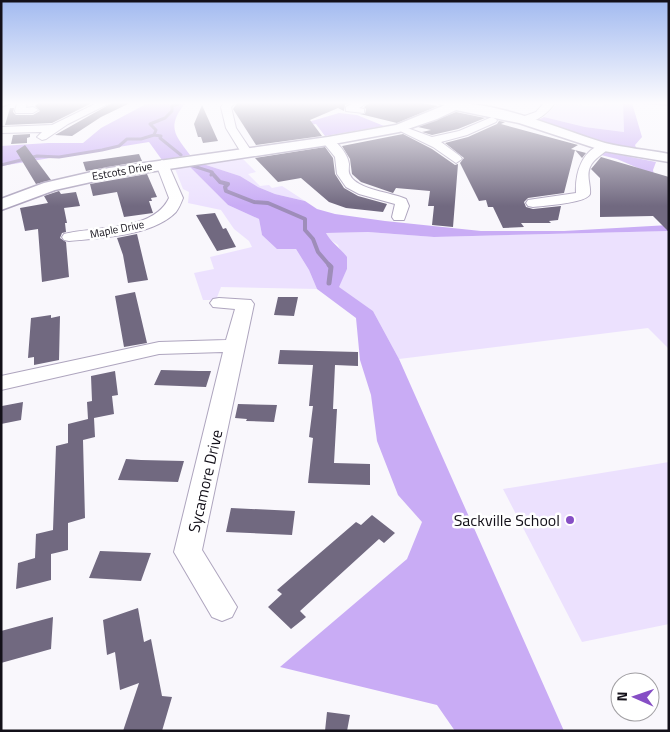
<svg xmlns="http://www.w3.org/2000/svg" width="670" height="732" font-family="'Titillium Web',sans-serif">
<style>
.green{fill:#ece1fe}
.forest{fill:#c9acf5}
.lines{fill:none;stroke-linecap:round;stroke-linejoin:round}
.stream-far2{stroke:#9e8db9;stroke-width:3}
.stream-far1{stroke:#9e8db9;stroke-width:4}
.stream{stroke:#9e8db9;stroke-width:5}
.building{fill:#716980}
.minor-casing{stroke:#aea5be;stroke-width:2}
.tertiary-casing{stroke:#aea5be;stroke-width:3}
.minor{fill:#fff;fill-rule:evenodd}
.tertiary{fill:#fff;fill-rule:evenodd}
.poi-dot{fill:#864ec5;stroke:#fff;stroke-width:2}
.labels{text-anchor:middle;stroke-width:5;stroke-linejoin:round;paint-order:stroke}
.far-street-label{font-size:11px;fill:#131019;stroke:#fff}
.near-street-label{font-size:16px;fill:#131019;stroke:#fff}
.near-poi-label{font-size:16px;fill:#131019;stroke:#fff;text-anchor:end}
</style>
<rect width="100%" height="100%" fill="#f9f7fc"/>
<path class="green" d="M558 103 600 107 605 103H623L624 132 585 127 544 117Z
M240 156 256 172 248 174 260 186 269 185 272 188 282 186 305 201 275 194 258 187 240 176 197 162Z
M187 164 228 205 259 219 262 235 296 249 309 270 317 289 221 287 216 300H203L194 273 214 269 210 257 252 247 249 241 234 229 221 210 188 203 189 192 183 189 174 166Z
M669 231V349L648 328 399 359 373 311 338 287 347 269 338 245 328 238 326 233 368 232 434 237Z
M669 462V624L582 642 503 489Z"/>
<path class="forest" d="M148 103H185C167 127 174 134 190 155L162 160 149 142 1 166V146L48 143H83L101 128Z
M623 103H669V106L632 103 642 137 635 145 637 150 606 144 538 122V120L544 117 585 127 624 132Z
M339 113 357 115 384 126 325 136 316 124 306 125 305 123Z
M606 152 656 162 653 170 654 175 617 159 601 155Z
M197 162 240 176 258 187 275 194 305 201 317 209 335 214 385 221 481 231H564L669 225V231L434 237 368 232 326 233C329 240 342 250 347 257V269L339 287 373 311 399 359 564 731H455L437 705 280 667 407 559 422 522 398 495 377 441 371 395 360 360 356 318 317 289 309 270 296 249H277L262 235 259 219 228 205 187 164Z"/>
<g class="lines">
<path class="stream-far2" d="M154 135 161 136 160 138 181 155
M1 165 37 156 59 157 102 150 119 146 127 139H141L154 135 156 130 150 124 165 118 172 111V106L178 104 175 103
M190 165 212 172 211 175"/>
<path class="stream-far1" d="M212 173 220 182 228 184 225 187 226 191 254 202 268 203 305 219V230L313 239 318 252 330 266"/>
<path class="stream" d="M329 283 331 267 329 265"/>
</g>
<path class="building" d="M38 103H92L52 123 5 125 10 108H14L13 112 16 115H33L40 111 35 106Z
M112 103H130L101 117 72 136 55 135Z
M237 103H349L345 105 344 111 338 108 310 120 322 136 256 145 233 109Z
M369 103H423L438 106 397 123 360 114H365L366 109 364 107Z
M202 105 218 141 203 143 201 137H198L194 124Z
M456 112 485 118 458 129 432 135 422 132 431 130 418 127Z
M499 121 505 122 501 124 578 145 571 149 586 153 582 158 575 150 564 193 528 198 524 202 526 207 533 209 561 206 558 220 549 221 551 223H521L524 227 503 228 493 207H488L486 200 479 201 460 163 464 158 445 143 468 137 497 124Z
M30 134V137L27 138V143L11 144 13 135Z
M403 134 432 149 455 165 458 164 453 227 432 225 434 206H428L430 191 396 188 393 193 361 182 352 174 350 159 342 146Z
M25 145 51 180 36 184 16 151Z
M325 147 333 158 335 174 344 188 358 196 387 204 383 212 346 208 329 202 301 178 278 182 255 158Z
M139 154 142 161 86 171 83 162Z
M601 157 669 177V232L653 216 600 217V178L591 169Z
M147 174 157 197 151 198 152 201H149L153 213 124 217 117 192 93 196 90 184Z
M59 191 61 194 76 192 80 206 64 208 67 223H65L66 232 62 233 60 238 66 242 69 277 42 282 38 229 25 231 20 208 48 203 44 196Z
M215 213 223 229 226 228 236 247 217 251 196 215Z
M137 234 148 280 128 283 123 255 117 238Z
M135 292 147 343 124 347 115 296Z
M278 297H298L294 316 274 315Z
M51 315V318L60 316 59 360 34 365V357L28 358 31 318Z
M280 350 358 352V366L335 365 333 409H337L334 463 370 464V485L308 483 313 438 309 437 313 406H309L313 365 278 364Z
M161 370 199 371H211L206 387 154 385Z
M115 371 118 395 112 396 114 414 94 418 95 437 83 440 85 518 68 523V550L51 554V580L16 589 18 563 35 558 36 534 53 530 56 446 68 443V424L88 419 87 402 92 401 91 376Z
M23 402 21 420 1 424 2 406Z
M238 404 277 405 274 422 246 421 247 419 235 418Z
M126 459 141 460 184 461 178 482 118 480Z
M231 508 295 511 292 535 226 532Z
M372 515 395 533 384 543 379 539 300 611 306 617 291 629 268 607 282 594 277 590 356 522 361 525Z
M100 551 151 553 141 581 89 578Z
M138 608 144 642 151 639 162 696 172 697 162 731H123L139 683 120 690 115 652 107 655 103 620Z
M53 617 51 649 1 663V631Z
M327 712 350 715 347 731H325Z"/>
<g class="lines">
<defs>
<path id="minor" d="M1 103H11L1 107Z
M17 103H27L26 108 33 107 38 110 33 113H16L15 111Z
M97 103H110L68 124 46 139 42 140 37 137 42 132 1 133V127L52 125Z
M224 103H235L231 107 236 128 252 152 250 154H242L226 128 221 107Z
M354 103H367L359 108 364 109V113L346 111V107Z
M437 103H455L459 106 454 109Z
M544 103H555C547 114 534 125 519 122L518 120 519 118 536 112Z
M492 117 497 120 496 122 467 135 441 142 460 156 462 159 456 163 433 147 394 128 399 125 432 137 459 131Z
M328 138C337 140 348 154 349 164 349 168 348 172 350 175 357 190 391 192 406 199L409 206 404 220H394L392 217 395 204 359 194 346 187 337 174 335 157 322 141Z
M604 144 610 147C604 154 594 158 590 167 586 176 591 185 590 194 588 203 542 206 533 207L528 206 526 203 528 200 576 193C575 173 582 149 604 144Z
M162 160 168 164 183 198C181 203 179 208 176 212 153 236 100 238 69 241L64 240 62 237 64 234C95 226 153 232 169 198L156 164Z
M219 298 251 300 254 304 202 550 237 607 232 617 222 621 212 617 174 552 223 352 159 354 1 390V376L159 342 226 340 235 309 213 307 210 303 213 299Z"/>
<path id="tertiary" d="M450 103C497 101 559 129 605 143 625 148 648 150 669 154V162L604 151 519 123 456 110 437 119 399 132 328 145 109 178 55 190 1 210V199L44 183 109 168 328 137 396 125Z"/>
</defs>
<use href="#minor" class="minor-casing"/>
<use href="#tertiary" class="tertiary-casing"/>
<use href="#minor" class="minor"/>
<use href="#tertiary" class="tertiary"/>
</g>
<linearGradient id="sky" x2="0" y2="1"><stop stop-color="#a2baf0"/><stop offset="0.5" stop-color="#fcfbfe"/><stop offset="1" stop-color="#fcfbfe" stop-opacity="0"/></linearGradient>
<rect width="670" height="206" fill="url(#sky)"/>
<circle class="poi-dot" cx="570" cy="520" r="5"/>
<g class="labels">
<g class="far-street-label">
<text transform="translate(122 171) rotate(-10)" y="4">Estcots Drive</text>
<text transform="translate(117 229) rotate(-11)" y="4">Maple Drive</text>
</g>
<g class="near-street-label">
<text transform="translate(205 481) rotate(-77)" y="6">Sycamore Drive</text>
</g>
<g class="near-poi-label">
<text x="560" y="526">Sackville School</text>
</g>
</g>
<rect width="670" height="732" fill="none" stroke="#131019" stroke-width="5"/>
<g transform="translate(635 697) rotate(272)"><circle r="24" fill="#ffffff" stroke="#a19fa3"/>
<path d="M0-4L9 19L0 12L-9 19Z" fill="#864ec5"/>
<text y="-8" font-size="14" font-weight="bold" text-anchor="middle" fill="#131019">N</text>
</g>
</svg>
